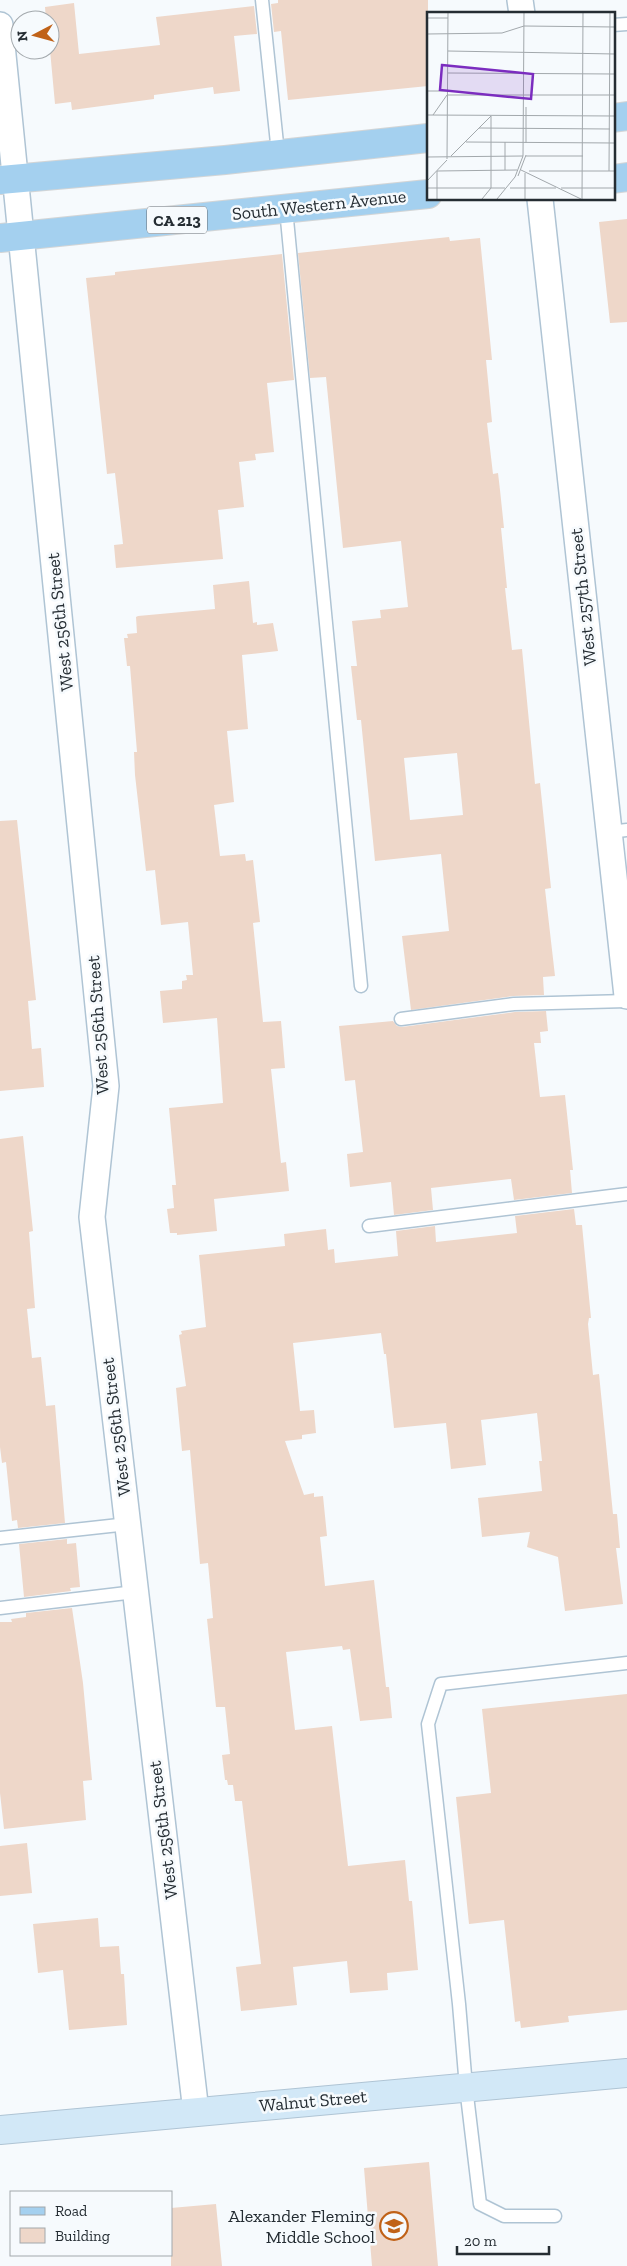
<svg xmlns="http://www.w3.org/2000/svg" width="627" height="2266" font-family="'Zilla Slab',serif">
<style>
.building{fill:#eed7c9;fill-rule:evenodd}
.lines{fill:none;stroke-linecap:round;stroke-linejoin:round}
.lane-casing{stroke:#afc4d4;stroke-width:15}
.street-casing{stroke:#afc4d4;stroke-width:28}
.secondary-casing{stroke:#afc4d4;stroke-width:30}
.primary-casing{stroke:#d3d5d6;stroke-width:30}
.lane{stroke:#fff;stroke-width:12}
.street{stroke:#fff;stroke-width:25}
.secondary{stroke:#d2e8f7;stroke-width:28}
.primary{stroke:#a4d0ef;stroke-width:28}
.labels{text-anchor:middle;stroke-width:5;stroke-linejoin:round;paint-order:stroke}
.shield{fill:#f6fafd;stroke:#646a70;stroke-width:1}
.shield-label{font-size:16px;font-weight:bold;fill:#252d33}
.street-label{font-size:18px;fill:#252d33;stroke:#f6fafd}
.poi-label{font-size:18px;fill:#252d33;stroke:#f6fafd;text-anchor:end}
.inset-road{fill:none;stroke:#a2a8ac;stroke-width:1}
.view{fill:#7b2cbf;fill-opacity:0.15;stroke:#7b2cbf;stroke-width:2.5}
.inset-edge{fill:none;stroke:#252d33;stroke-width:2.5}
</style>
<rect width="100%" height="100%" fill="#f6fafd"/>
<path class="building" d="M278 0H428V86L288 100 281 31 274 32 271 4 278 3Z
M74 3 79 54 160 45 156 17 254 6 257 34 234 36 240 91 214 94 213 87 154 95V99L72 110 71 102 55 104 50 50V20H46L45 7Z
M627 219V322L610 323 599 222Z
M449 237 450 241 480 238 492 360H486L492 422 487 423 493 474 498 473 500 490 504 528H501L507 588H505L512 650 522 649 535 784 540 783 551 888 545 889 555 976 543 977 544 995 513 996 411 1010 402 936 449 931 441 854 375 861 361 720H357L351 666H357L352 621 381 618 380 610 408 607 401 541 343 548 326 377 310 378 298 253ZM457 753 463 815 410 820 404 758Z
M282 254 294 380 267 383 274 452 255 454 256 460 239 462 244 507 218 510 223 559 116 568 114 545 123 544 115 473 107 474 86 278 115 275V272Z
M249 581 253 623 257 622V625L273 623 278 651 242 655 248 729 227 731 234 802 214 805 220 856 245 854 246 861 253 860 260 922 253 923 263 1022 281 1021 285 1068 271 1069 281 1163 286 1162 289 1191 214 1199 217 1231 177 1235V1233H170L167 1209 174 1208 172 1185H176L169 1108 223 1103 217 1018 163 1023 160 991 182 989V981L187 980 186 975H193L188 922 161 925 155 870 146 871 135 775 134 752H137L130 666H127L124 638H128L127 634 137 633 136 617 138 616 215 609 213 585Z
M17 820 36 1000 28 1001 32 1049 41 1048 44 1087 0 1091V821Z
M546 1011 548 1031 540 1032 541 1043H534L540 1097 565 1095 573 1170H570L572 1193 514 1200 511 1179 431 1188 433 1210 394 1215 391 1182 350 1187 347 1154 363 1152 355 1080 345 1081 339 1026 393 1021 397 1026 402 1027 515 1012Z
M23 1136 33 1231 29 1232 35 1308 27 1309 32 1358 41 1357 46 1406 55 1405 65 1523 18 1528 17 1520 12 1521 6 1462 2 1463 0 1447V1139Z
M574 1209 576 1225H582L591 1318H589L588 1324 593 1375 599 1374 613 1514H617L620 1548H616L623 1604 565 1611 558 1557 527 1547 530 1532 482 1537 478 1498 542 1491 539 1461H542L537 1413 481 1420 486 1465 451 1469 446 1423 394 1428 386 1354H384L381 1333 293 1343 300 1411 314 1410 316 1433 302 1435V1439L285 1441 304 1495 314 1493V1497L323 1496 327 1536 320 1537 325 1586 374 1580 386 1687H389L392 1718 360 1721 350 1649 343 1650 342 1646 286 1652 295 1730 332 1726 348 1866 405 1860 409 1901H412L418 1970 387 1973 388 1990 350 1993 347 1961 293 1967 297 2005 241 2011 236 1967 261 1964 242 1801H235L233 1785H228L227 1780H225L222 1755 230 1754 225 1707H216L207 1619 213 1618 208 1563 200 1564 190 1450 182 1451 176 1388 186 1386 179 1335 182 1334 181 1331 206 1327 199 1255 285 1246 284 1234 326 1229 328 1250 334 1249 335 1263 398 1256 396 1231 435 1226 436 1242 517 1233 515 1216Z
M67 1539V1544L76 1543 80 1587 70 1588 71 1591 24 1597 19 1544Z
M72 1608 83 1683 92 1780 83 1781 86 1820 4 1829 0 1793V1622H12L11 1619 26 1617V1613Z
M627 1694V2010L568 2016 569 2022 521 2028 520 2021 515 2022 504 1920 469 1924 456 1797 491 1793 482 1709Z
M27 1843 32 1893 0 1896V1846Z
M98 1918 100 1947 119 1946 121 1974H124L127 2025 69 2030 63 1970 38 1973 33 1924Z
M429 2162 438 2266H372L364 2168Z
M216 2204 222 2266H171V2208Z"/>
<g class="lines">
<defs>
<path id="lane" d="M262 0 278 153
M613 25 627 24
M286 209 361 986
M609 832 627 830
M401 1019 514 1004 627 1001
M369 1226 627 1194
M0 1538 128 1524
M0 1608 135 1592
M555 2216H504L480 2204 466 2087 459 2004 428 1724 441 1684 627 1663"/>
<path id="street" d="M520 0 522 14
M0 25 106 1086 92 1217 196 2112
M540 199 627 996"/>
<path id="secondary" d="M0 2130 627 2073"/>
<path id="primary" d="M613 118 627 116
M613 179 627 177
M0 180 225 160 428 138
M0 238 428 194"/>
</defs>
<use href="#lane" class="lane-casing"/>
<use href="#street" class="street-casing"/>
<use href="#secondary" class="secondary-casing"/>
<use href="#primary" class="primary-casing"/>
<use href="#lane" class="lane"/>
<use href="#street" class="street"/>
<use href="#secondary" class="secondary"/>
<use href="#primary" class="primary"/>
</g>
<defs>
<symbol id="school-ring" viewBox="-11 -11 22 22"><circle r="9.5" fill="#f6fafd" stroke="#c06218" stroke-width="1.5"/><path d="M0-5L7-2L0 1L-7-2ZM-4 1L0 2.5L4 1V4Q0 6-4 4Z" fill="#c06218"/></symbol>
</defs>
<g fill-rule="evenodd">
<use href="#school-ring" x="378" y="2210" width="32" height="32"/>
</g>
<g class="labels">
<rect class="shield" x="147" y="206.5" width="60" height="27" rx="4"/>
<g class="shield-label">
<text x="177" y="226">CA 213</text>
</g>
<g class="street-label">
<text transform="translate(319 205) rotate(-6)" y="6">South Western Avenue</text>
<text transform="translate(583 597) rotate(-96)" y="6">West 257th Street</text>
<text transform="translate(60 622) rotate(-96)" y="6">West 256th Street</text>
<text transform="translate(98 1025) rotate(-94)" y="6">West 256th Street</text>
<text transform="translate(116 1427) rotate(-97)" y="6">West 256th Street</text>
<text transform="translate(163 1830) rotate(-97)" y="6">West 256th Street</text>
<text transform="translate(313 2101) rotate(-5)" y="6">Walnut Street</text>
</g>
<g class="poi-label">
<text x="375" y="2222">Alexander Fleming<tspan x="375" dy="21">Middle School</tspan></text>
</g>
</g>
<g transform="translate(427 12)">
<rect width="188" height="188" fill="#f6fafd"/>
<path class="inset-road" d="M0 6H21M0 22 75 21 97 14 188 15M21 39 188 42M21 61 188 62M0 79H21M20 83H188M0 103 188 104M6 103 20 83M52 116 183 117M39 130 188 131M78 130V158M99 131V95M24 144 64 104M99 144H156M0 145 96 144M20 147 21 0M94 158 154 187M102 159H188M182 159 183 0M91 164 99 143M0 169 20 148M0 176H78M83 176H129M134 176H188M10 187V159L90 158M55 187 64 176V104M70 187 88 165 96 144 97 0M98 187V161M155 187 156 0"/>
<path class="view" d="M15 53 106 62 104 87 13 78Z"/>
<rect width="188" height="188" class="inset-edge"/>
</g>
<rect x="10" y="2191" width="162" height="65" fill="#f6fafd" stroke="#a2a8ac"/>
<rect x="20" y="2207" width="25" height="8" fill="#a4d0ef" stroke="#a2a8ac"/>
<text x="55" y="2216" font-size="15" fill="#252d33">Road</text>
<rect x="20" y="2228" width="25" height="15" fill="#eed7c9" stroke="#a2a8ac"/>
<text x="55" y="2241" font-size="15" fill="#252d33">Building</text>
<g transform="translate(35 35) rotate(264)"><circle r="24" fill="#f6fafd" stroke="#a2a8ac"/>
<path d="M0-4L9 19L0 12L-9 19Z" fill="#c06218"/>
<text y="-8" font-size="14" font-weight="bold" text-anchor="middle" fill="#252d33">N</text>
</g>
<path d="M457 2246v8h92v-8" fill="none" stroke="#252d33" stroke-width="2.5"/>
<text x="464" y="2246" font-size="15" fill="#252d33" stroke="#f6fafd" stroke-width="4" paint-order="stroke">20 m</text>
</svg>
